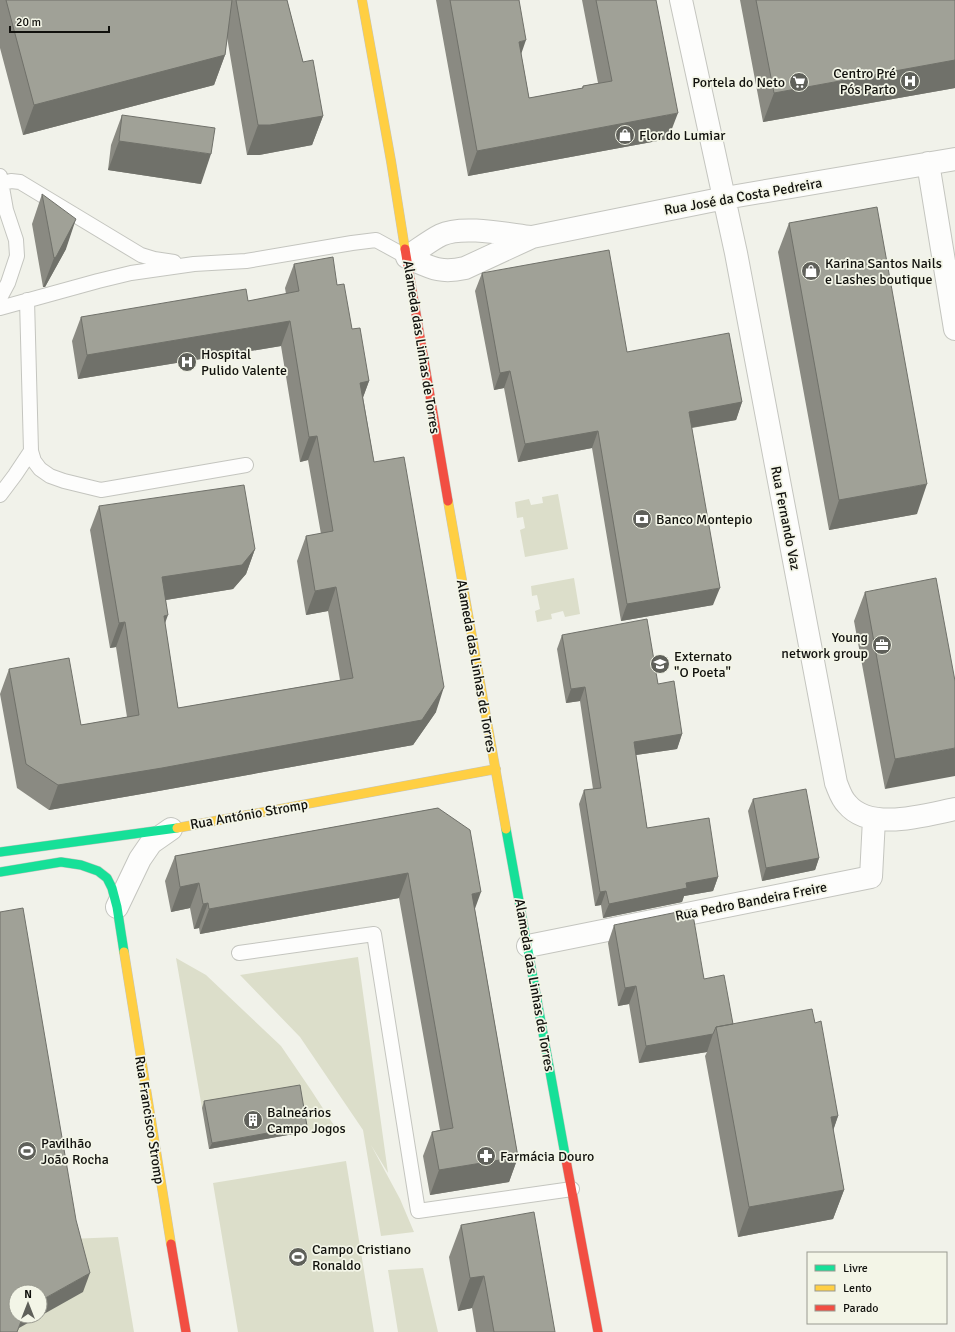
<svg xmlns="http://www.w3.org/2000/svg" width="955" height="1332" font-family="Signika,sans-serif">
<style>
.green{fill:#dcdeca;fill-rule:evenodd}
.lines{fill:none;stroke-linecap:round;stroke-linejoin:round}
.lane-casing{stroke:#c4c5bf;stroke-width:16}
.street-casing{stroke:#c4c5bf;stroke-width:24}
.fast-casing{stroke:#c4c5bf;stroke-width:10}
.slow-casing{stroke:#c4c5bf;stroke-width:10}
.jam-casing{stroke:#c4c5bf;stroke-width:10}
.lane{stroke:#fdfdfc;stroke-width:14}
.street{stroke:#fdfdfc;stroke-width:22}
.fast{stroke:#16e098;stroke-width:9}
.slow{stroke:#ffcf43;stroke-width:9}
.jam{stroke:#f24e42;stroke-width:9}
.wall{fill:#8a8a82}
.shaded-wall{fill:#70716a}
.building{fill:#a0a197;stroke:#70716a}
.labels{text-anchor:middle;stroke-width:3.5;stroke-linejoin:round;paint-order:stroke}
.poi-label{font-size:14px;fill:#11110d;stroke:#f3f5e7;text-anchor:start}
.street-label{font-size:14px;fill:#11110d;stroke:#f3f5e7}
</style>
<rect width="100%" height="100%" fill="#f1f2ea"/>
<path class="green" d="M558 494 568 549 525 557 520 530 525 528 523 517 517 518 515 502 529 499 531 505 543 503 542 497Z
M574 578 580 614 565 617 563 611 551 614 552 619 537 622 535 611 540 609 537 595 532 596 531 586Z
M358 957 388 1173 371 1145 400 1199 414 1232 381 1236 363 1130 300 1037 240 975Z
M176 958 206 975 281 1046 311 1090 335 1127 305 1132 297 1091 202 1108Z
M346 1161 374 1332H238L213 1183Z
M118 1237 134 1332H0V1283L69 1239ZM16 1292H40V1316H16Z
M423 1268 438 1332H398L388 1270Z"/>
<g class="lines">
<defs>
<path id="lane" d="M0 184 11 181 20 182 141 255 154 259 174 262
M0 298 8 283 17 256 16 240 6 210 0 176
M0 308 98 281 131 273 194 264 246 261 352 243 376 240 407 257
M31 451 34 461 40 469 50 476 64 481 101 490 246 465
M0 495 15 475 31 451 27 300
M239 953 374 934 418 1211 572 1189"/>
<path id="street" d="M681 0 736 253 836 783C839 790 841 798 847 804 870 832 925 815 955 809
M928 163 955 329
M407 257C430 267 439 274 465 268L532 237 725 198 955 159
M407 257C418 250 429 241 441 235 462 225 506 234 530 237
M117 907 140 859 151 843 171 829
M528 946 871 877 874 819"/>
<path id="fast" d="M506 829 566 1160
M0 852 177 828
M0 872 61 862 81 865 98 871 107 878 112 888 117 907 124 952"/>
<path id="slow" d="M362 0 391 161 405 249
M448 501 506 829
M177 828 496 769
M124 952 171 1244"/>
<path id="jam" d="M405 249 448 501
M566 1160 598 1332
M171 1244 186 1332"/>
</defs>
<use href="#lane" class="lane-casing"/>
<use href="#street" class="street-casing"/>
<use href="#fast" class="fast-casing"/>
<use href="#slow" class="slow-casing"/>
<use href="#jam" class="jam-casing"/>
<use href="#lane" class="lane"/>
<use href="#street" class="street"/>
<use href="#fast" class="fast"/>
<use href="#slow" class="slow"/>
<use href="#jam" class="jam"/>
</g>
<path class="wall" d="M0 0H287L303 62 323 116 312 145 259 155H247L227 37 225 55 214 85 23 135 0 48Z
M436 0H519L521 53 529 98 582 88 583 86 598 83 582 0H656L668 139 468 176Z
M740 0H955V88L763 122Z
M122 115 201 184 108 170 111 145Z
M42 194 66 249 45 287H43L32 224Z
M789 223 917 514 829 530 778 252Z
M294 264 337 285 369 381 363 397 374 462 436 712 413 745 153 792 49 810 17 788 0 694 9 669 81 725 127 717 116 647 110 648 90 530 99 506 255 549 246 574 233 589 166 600 165 624 178 708 340 680 328 611 306 615 297 561 306 536 321 534 308 460 300 462 281 346 78 379 72 341 81 317 248 301 286 294 285 288Z
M482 273 627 352 742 402 736 420 692 428 713 605 621 621 592 448 518 462 504 388 494 390 475 291Z
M865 592 955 681 885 789 854 621Z
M562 635 658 684 682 734 677 749 636 755 647 828 718 877 713 891 684 896 682 902 603 918 601 905 595 906 579 804 584 790 593 789 580 701 566 703 557 649Z
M753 799 819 858 815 870 762 881 748 811Z
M438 808 475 910 518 1157 509 1182 430 1195 423 1156 432 1132 440 1130 399 898 200 934 199 928 194 929 190 908 171 912 165 881 175 856Z
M614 925 704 979 733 1024 815 1023 838 1116 833 1130 844 1190 833 1219 738 1237 705 1056 707 1052 639 1063 629 1004 618 1006 608 943Z
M204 1101 305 1132 209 1149 202 1108Z
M461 1225 555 1332H476L472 1308 458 1311 449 1257Z"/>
<path class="shaded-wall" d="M526 40 517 66 519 42Z
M225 55 214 85 23 135 34 105Z
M955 60V88L763 122 774 93Z
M678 113 668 139 468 176 477 151Z
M323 116 312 145 259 155H247L258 125Z
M119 141 211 154 201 184 108 170Z
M76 219 66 249 45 287H43L54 258Z
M290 321 281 346 78 379 87 355Z
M510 371 504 388 494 390 500 373Z
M369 381 360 406V383Z
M742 402 736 420 683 429 689 412Z
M598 431 592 448 518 462 525 444Z
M317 436 308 460 300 462 309 437Z
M927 484 917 514 829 530 839 500Z
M255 549 246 574 233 589 153 602 162 577Z
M336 587 328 611 306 615 315 591Z
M720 588 713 605 621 621 627 604Z
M168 615 159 640 164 616Z
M125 622 116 647 110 648 119 623Z
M444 687 436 712 413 745 153 792 49 810 58 785Z
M585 687 580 701 566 703 571 689Z
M682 734 677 749 629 756 634 742Z
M955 748V776L885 789 895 759Z
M819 858 815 870 762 881 766 868Z
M408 873 399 898 200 934 209 909Z
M718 877 713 891 684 896 682 902 603 918 609 904 686 883Z
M199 883 190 908 171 912 180 887Z
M606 891 601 905 595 906 600 892Z
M481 892 472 917V894Z
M208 903 199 928 194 929 203 904Z
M636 986 629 1004 618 1006 625 988Z
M713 1034 707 1052 639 1063 646 1046Z
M838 1116 828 1146 831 1117Z
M307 1126 305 1132 209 1149 212 1143Z
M518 1157 509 1182 430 1195 439 1170Z
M844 1190 833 1219 738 1237 749 1207Z
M90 1273 83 1292 19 1328 17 1332 23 1316H40V1301Z
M484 1276 472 1308 458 1311 470 1278Z"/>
<path class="building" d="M6 0H232L225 55 34 105Z
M236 0H287L303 62 313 60 323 116 270 125H258Z
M450 0H519L526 40 519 42 529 98 583 88V86L612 81 596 0H656L678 113 477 151Z
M756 0H955V60L774 93Z
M122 115 215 128 211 154 119 141Z
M42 194 76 219 56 257 54 258Z
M877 207 927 484 839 500 789 223Z
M609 250 627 352 729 333 742 402 689 412 720 588 627 604 598 431 525 444 510 371 500 373 482 273Z
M333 257 337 285 344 284 352 329 360 328 369 381 360 383 374 462 404 457 444 687 422 720 162 768 58 785 26 764 9 669 69 658 81 725 139 715 125 622 119 623 99 506 244 485 255 549 242 565 162 577 168 615 164 616 178 708 353 678 336 587 315 591 306 536 333 531 317 436 309 437 290 321 87 355 81 317 246 289 248 301 299 291 294 264Z
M936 578 955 681V748L895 759 865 592Z
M647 619 658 684 674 681 682 734 634 742 647 828 709 818 718 877 686 883 687 888 609 904 606 891 600 892 584 790 601 788 585 687 571 689 562 635Z
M806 789 819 858 766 868 753 799Z
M438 808 470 830 481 892 472 894 518 1157 439 1170 432 1132 453 1128 408 873 209 909 208 903 203 904 199 883 180 887 175 856Z
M23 908 76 1220 90 1273 40 1301V1292H16V1316H23L17 1332H0V912Z
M692 909 704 979 724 975 733 1024 716 1027 713 1034 646 1046 636 986 625 988 614 925Z
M812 1009 815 1023 821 1021 838 1116 831 1117 844 1190 749 1207 716 1027Z
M300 1085 307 1126 212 1143 204 1101Z
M534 1212 555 1332H494L484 1276 470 1278 461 1225Z"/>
<defs>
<symbol id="hospital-disc" viewBox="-11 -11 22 22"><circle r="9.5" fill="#5f605a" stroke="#f3f5e7"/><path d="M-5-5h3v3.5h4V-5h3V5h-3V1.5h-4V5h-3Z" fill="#fff"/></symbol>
<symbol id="supermarket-disc" viewBox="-11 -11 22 22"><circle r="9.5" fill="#5f605a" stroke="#f3f5e7"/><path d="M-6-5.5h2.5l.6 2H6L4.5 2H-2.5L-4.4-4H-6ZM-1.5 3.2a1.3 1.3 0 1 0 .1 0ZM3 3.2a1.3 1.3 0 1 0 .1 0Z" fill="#fff"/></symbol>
<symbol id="shop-disc" viewBox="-11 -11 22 22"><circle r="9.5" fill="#5f605a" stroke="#f3f5e7"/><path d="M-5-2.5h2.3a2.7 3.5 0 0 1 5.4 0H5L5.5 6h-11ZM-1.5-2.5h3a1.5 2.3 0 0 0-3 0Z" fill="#fff"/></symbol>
<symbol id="bank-disc" viewBox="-11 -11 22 22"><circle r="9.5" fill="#5f605a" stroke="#f3f5e7"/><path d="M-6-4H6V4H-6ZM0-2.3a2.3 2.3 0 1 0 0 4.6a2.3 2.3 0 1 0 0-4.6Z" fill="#fff"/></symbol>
<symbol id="office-disc" viewBox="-11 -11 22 22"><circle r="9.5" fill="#5f605a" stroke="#f3f5e7"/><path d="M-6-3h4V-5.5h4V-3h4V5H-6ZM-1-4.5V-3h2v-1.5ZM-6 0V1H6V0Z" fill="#fff"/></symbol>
<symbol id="school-disc" viewBox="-11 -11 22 22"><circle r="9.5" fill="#5f605a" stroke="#f3f5e7"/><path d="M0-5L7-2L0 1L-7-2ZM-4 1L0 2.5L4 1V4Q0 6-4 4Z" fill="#fff"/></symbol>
<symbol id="building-disc" viewBox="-11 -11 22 22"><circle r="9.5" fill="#5f605a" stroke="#f3f5e7"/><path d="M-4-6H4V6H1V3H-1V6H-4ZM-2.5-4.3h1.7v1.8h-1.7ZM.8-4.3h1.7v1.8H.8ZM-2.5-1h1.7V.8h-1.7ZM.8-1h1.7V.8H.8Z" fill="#fff"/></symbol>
<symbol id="stadium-disc" viewBox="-11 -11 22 22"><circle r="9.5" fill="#5f605a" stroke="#f3f5e7"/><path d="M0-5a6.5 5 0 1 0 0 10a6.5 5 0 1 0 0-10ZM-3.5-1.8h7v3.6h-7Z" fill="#fff"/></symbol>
<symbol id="pharmacy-disc" viewBox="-11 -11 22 22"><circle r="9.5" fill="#5f605a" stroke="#f3f5e7"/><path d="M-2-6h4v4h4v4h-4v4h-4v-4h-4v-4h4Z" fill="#fff"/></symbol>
</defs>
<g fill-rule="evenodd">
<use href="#hospital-disc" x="899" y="70" width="22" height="22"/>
<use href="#supermarket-disc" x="788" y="71" width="22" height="22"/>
<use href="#shop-disc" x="614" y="124" width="22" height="22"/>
<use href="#shop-disc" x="800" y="260" width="22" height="22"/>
<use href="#hospital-disc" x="176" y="351" width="22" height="22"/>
<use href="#bank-disc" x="631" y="508" width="22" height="22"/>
<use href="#office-disc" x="871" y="634" width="22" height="22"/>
<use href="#school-disc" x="649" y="653" width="22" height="22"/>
<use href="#building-disc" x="242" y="1109" width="22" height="22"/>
<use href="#stadium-disc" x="16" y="1140" width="22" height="22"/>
<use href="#pharmacy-disc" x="475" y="1145" width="22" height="22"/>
<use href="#stadium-disc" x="287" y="1246" width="22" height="22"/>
</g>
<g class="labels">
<g class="poi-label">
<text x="896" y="78" text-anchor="end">Centro Pré<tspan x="896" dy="16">Pós Parto</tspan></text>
<text x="785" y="87" text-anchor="end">Portela do Neto</text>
<text x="639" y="140">Flor do Lumiar</text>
<text x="825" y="268">Karina Santos Nails<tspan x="825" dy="16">e Lashes boutique</tspan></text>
<text x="201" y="359">Hospital<tspan x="201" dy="16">Pulido Valente</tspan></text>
<text x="656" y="524">Banco Montepio</text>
<text x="868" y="642" text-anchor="end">Young<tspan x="868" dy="16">network group</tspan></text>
<text x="674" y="661">Externato<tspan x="674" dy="16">"O Poeta"</tspan></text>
<text x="267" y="1117">Balneários<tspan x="267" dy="16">Campo Jogos</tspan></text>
<text x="41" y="1148">Pavilhão<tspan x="41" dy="16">João Rocha</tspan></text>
<text x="500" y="1161">Farmácia Douro</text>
<text x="312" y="1254">Campo Cristiano<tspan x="312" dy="16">Ronaldo</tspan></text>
</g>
<g class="street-label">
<text transform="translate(743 196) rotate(-10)" y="5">Rua José da Costa Pedreira</text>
<text transform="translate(422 347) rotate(81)" y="5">Alameda das Linhas de Torres</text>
<text transform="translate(786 518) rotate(79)" y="5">Rua Fernando Vaz</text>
<text transform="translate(477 666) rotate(80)" y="5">Alameda das Linhas de Torres</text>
<text transform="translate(249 814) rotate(-10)" y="5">Rua António Stromp</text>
<text transform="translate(751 901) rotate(-11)" y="5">Rua Pedro Bandeira Freire</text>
<text transform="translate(535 985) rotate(80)" y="5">Alameda das Linhas de Torres</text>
<text transform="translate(150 1120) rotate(81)" y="5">Rua Francisco Stromp</text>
</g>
</g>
<rect x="807" y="1252" width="140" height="72" fill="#f3f5e7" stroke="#999a90"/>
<rect x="815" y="1265" width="20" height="6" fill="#16e098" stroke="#999a90"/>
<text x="843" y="1272" font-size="12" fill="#11110d">Livre</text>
<rect x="815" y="1285" width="20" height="6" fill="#ffcf43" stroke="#999a90"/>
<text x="843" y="1292" font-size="12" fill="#11110d">Lento</text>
<rect x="815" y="1305" width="20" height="6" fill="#f24e42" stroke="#999a90"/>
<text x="843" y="1312" font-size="12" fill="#11110d">Parado</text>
<g transform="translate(28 1304)"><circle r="19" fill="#f3f5e7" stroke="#999a90"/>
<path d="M0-3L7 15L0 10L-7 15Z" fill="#5f605a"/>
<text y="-6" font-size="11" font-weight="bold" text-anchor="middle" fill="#11110d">N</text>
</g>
<path d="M10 26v6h99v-6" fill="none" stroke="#11110d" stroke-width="2"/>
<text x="16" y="26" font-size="12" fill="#11110d" stroke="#f3f5e7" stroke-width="3" paint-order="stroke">20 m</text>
</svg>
